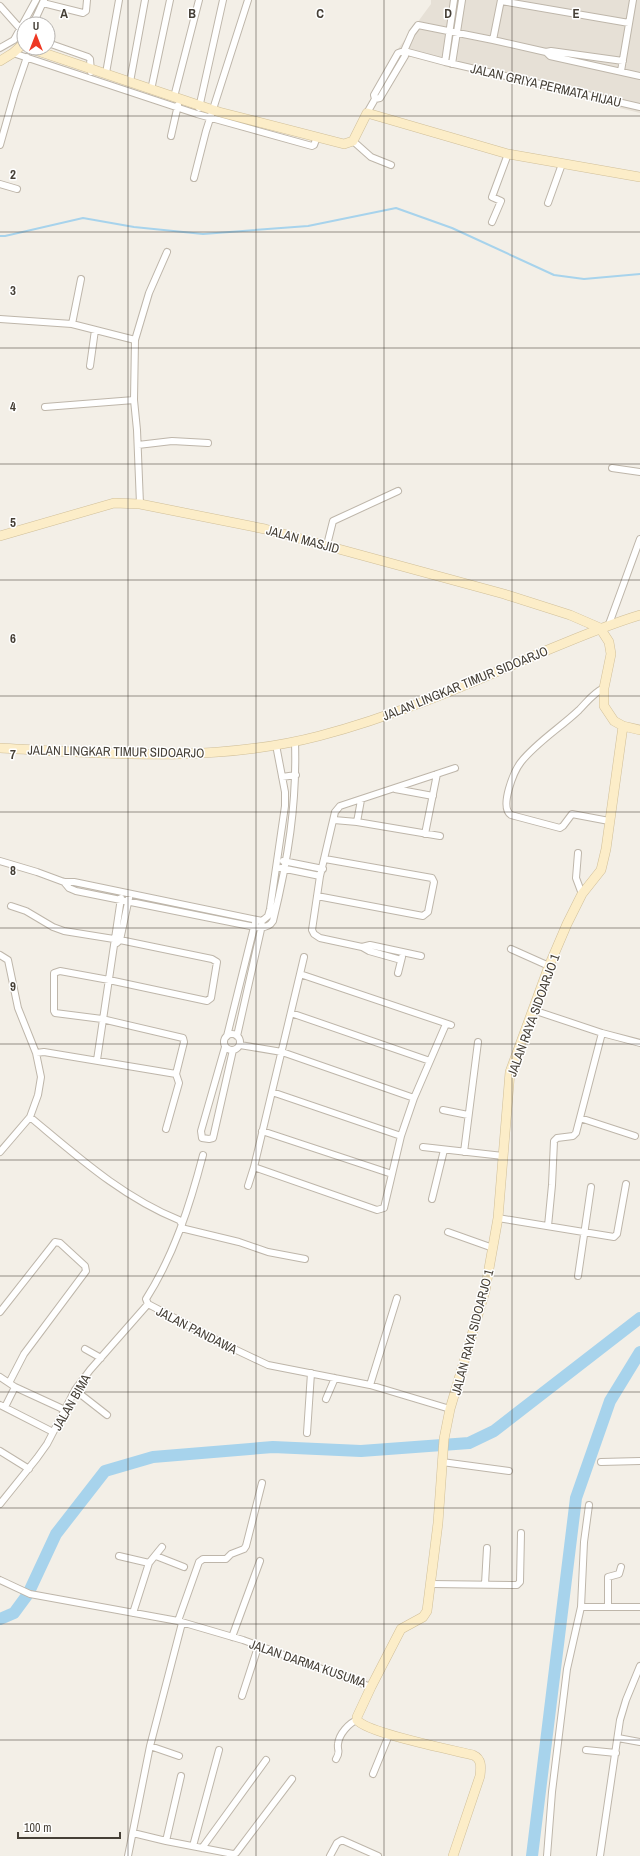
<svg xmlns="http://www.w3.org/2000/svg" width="640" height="1856" font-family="'Archivo Narrow',sans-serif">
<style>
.residential{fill:#e6e0d6}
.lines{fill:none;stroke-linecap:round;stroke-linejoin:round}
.stream{stroke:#a7d3ec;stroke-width:2}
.river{stroke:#a7d3ec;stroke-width:12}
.street-casing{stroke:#beb6aa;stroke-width:8}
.secondary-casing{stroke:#d0bf99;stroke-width:10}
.street{stroke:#fff;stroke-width:6}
.secondary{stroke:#fcedc8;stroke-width:9}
.grid{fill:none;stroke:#453f36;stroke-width:1;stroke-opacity:0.55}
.labels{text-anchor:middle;stroke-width:3;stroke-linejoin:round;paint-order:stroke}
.street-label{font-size:13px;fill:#453f36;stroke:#fff}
.grid-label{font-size:13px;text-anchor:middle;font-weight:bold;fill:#453f36;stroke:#fff;stroke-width:3;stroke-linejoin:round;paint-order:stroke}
</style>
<rect width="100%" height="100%" fill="#f3efe7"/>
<path class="residential" d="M431 0H640V113L395 53 431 4Z"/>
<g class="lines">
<path class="stream" d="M0 236H5L83 218 134 227 203 234 308 226 396 208 452 228 554 275 584 279 640 274"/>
<path class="river" d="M0 1619 14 1613 28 1594 56 1534 105 1471 153 1457 273 1447 361 1451 469 1443 494 1431 640 1318
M532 1856 576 1498 610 1401 640 1352"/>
<defs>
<path id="street" d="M501 1 629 23
M43 3 83 13 86 11 87 0
M0 6 24 33
M33 24 44 0
M493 40 546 52 550 56 640 76
M48 43 88 57 90 59 91 72
M0 48 14 40 36 0
M404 51 445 62 640 107
M546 52 551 51 623 61
M13 53 197 114 312 146 314 145 317 137
M445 62 454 0
M452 64 462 0
M621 71 633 0
M106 73 119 0
M130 82 145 0
M151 90 170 0
M174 97 199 0
M375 99 380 98 405 56 404 51 412 33 418 25 493 40 501 0
M199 108 223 0
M367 113 375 99 374 95 398 53 404 51
M171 136 178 105
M353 141 371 157 391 165
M0 145 15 92 27 57
M194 178 206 131 248 0
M0 184 17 189
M548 203 562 164
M492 222 501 201 492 197 508 154
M0 319 72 324 135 340
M72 324 81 279
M90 366 95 330
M45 407 134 400
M138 445 172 441 208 443
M612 468 640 472
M140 504 137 430 134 400 135 340 149 293 167 252
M327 545 333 521 398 491
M609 624 640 539
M604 688C593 693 587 702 579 710 560 728 537 742 521 762 514 771 499 807 511 815L560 828 563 826 572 814 609 821
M282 777 296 775
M395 789 433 796
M334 820 357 822 440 836
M357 822 361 800
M425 834 437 774
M578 853 576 878 582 894
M0 861 37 872 64 882H74L262 921 268 916 270 909 285 806V792L276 745
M283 861 323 869
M281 868 320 876
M64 882 69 888 76 891 255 927C262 928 269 928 273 921 288 860 297 804 295 742
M317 896 423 916 428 912 434 882 432 878 325 859
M11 906 26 911 53 927 64 931 120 940 212 959 217 962 211 998 207 1001 109 980 60 971 54 973V1011L55 1013 102 1019 183 1038 184 1042 176 1074
M117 943 120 940 129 898
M362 947 370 945 421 956
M511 949 549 966
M0 955 8 960 18 1008 36 1053 41 1077 38 1095 30 1117 0 1152
M304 957 300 974 451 1025
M401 960 369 951 362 947 320 938 314 934 312 930 320 876 335 812 340 806 455 768
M398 973 402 957
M300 974 254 1167 377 1210 384 1208 401 1136 414 1098 446 1024
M533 1010 602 1033 640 1043
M291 1013 430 1061
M224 1042a8 8 0 1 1 16 0a8 8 0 1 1-16 0Z
M227 1036 255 923
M237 1036 262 925
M240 1045 282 1052 414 1098
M225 1047 201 1131 202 1138 209 1139 213 1138 233 1050
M36 1053 44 1052 176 1074 179 1083 166 1129
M97 1060 121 898
M272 1092 401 1136
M443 1110 468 1115
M30 1117C77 1156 122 1197 179 1220L182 1224
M580 1118 635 1136
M262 1131 392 1174
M423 1147 503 1156
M464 1152 478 1042
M203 1155C190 1205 174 1255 146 1299L148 1304 230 1347 268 1365 370 1385 450 1409
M248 1186 254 1167
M432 1199 444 1150
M498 1218 614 1237 617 1234 626 1184
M548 1226 552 1185 554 1141 557 1138 573 1136 576 1133 602 1033
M181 1228 239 1242 268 1252 305 1259
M448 1232 493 1248
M578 1276 591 1187
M0 1312 55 1242 60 1243 85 1266 86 1271 24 1354 9 1383
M85 1349 101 1358
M0 1377 15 1387 65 1410
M370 1385 397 1298
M75 1390 107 1415
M326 1399 335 1378
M0 1405 53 1432
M5 1407 15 1387
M307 1433 311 1373
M0 1451 29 1469
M442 1462 509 1471
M601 1462 640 1461
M0 1504 37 1458 47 1444 75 1390 90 1370 148 1304
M119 1556 149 1563
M156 1556 184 1567
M0 1580 30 1594 178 1621 243 1640 371 1687
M431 1584 517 1585 520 1582 521 1533
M485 1584 487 1548
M581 1607H640
M608 1607V1577L619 1574 621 1567
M133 1613 149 1563 162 1547
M178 1621 199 1562 203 1559H226L231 1554 244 1549 246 1546 262 1483
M232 1637 260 1561
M242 1696 258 1647
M618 1738 640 1742
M150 1746 179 1756
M586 1750 616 1753
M336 1759C341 1751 337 1751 338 1744 339 1734 349 1723 357 1720
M373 1774 389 1735
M133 1833 166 1841 233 1854 236 1853 292 1779
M166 1841 181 1776
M193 1846 219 1750
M202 1848 266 1760
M128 1856 150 1746 182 1623
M330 1856 337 1843 342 1840 378 1856
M547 1856 552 1792 567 1669 581 1607 584 1542 589 1505
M600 1856 620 1720 626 1700 640 1666"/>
<path id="secondary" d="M29 48 219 112 344 144 353 141 367 113 508 154 640 177
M0 61 13 53 22 45 24 46
M0 536 114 503 140 504 265 529 504 594 570 615 600 628 609 642 611 654 604 688V706L614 721 623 726 640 730
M0 748C106 754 215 763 319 736 392 717 462 687 531 657 567 642 603 626 640 615
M453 1856 480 1776C481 1767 482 1759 473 1755 452 1750 367 1733 357 1720V1717L371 1687 401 1629 423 1617 427 1611 438 1523 444 1439 450 1409 485 1291 498 1218 510 1072 549 966 567 924 582 894 601 870 606 849 623 726"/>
</defs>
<use href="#street" class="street-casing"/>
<use href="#secondary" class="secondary-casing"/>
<use href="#street" class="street"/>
<use href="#secondary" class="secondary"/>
</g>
<path class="grid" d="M128 0V1856M256 0V1856M384 0V1856M512 0V1856M0 116H640M0 232H640M0 348H640M0 464H640M0 580H640M0 696H640M0 812H640M0 928H640M0 1044H640M0 1160H640M0 1276H640M0 1392H640M0 1508H640M0 1624H640M0 1740H640"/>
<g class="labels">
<g class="street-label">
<text transform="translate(546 85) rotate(13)" y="5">JALAN GRIYA PERMATA HIJAU</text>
<text transform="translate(303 539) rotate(15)" y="5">JALAN MASJID</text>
<text transform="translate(465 683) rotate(-22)" y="5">JALAN LINGKAR TIMUR SIDOARJO</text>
<text transform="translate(116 751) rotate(1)" y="5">JALAN LINGKAR TIMUR SIDOARJO</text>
<text transform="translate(533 1015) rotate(-70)" y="5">JALAN RAYA SIDOARJO 1</text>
<text transform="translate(197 1330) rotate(27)" y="5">JALAN PANDAWA</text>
<text transform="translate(472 1332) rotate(-75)" y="5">JALAN RAYA SIDOARJO 1</text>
<text transform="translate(71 1402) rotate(-60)" y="5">JALAN BIMA</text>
<text transform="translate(308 1663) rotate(19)" y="5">JALAN DARMA KUSUMA</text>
</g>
</g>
<g class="grid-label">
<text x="64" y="18">A</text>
<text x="192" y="18">B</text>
<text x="320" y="18">C</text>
<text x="448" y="18">D</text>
<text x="576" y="18">E</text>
<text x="13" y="179">2</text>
<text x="13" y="295">3</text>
<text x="13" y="411">4</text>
<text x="13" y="527">5</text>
<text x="13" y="643">6</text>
<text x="13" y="759">7</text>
<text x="13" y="875">8</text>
<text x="13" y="991">9</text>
</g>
<g transform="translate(36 36)"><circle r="19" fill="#ffffff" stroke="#b5b2af"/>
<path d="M0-3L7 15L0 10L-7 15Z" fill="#ee3823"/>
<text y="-6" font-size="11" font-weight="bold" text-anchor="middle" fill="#453f36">U</text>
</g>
<path d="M18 1832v6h102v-6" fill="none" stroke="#453f36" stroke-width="2"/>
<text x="24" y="1832" font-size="12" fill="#453f36" stroke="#ffffff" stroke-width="3" paint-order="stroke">100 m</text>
</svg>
